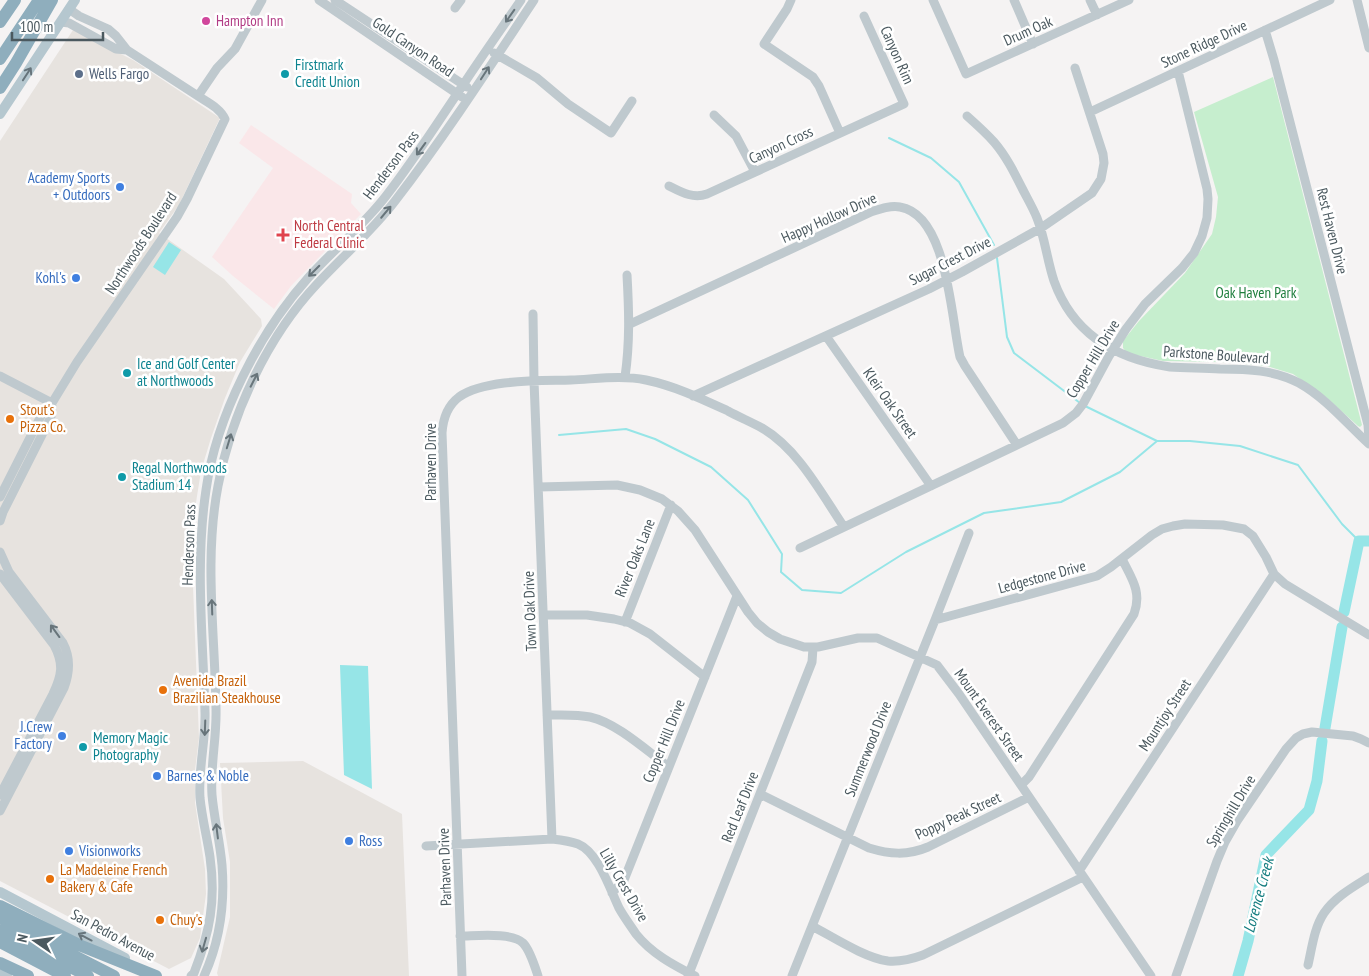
<svg xmlns="http://www.w3.org/2000/svg" width="1369" height="976" font-family="'PT Sans Narrow',sans-serif">
<style>
.commercial{fill:#e7e3df}
.medical{fill:#fae7e9}
.green{fill:#c6eece}
.water{fill:#96e5e7}
.lines{fill:none;stroke-linecap:round;stroke-linejoin:round}
.stream{stroke:#96e5e7;stroke-width:2}
.river{stroke:#96e5e7;stroke-width:11}
.minor{stroke:#bfc9ce;stroke-width:9}
.major{stroke:#b5c7cf;stroke-width:10}
.highway{stroke:#8faebd;stroke-width:12}
.oneway{stroke:#68757b}
.oneway2{stroke:#66747b}
.hotel-dot{fill:#d1479c;stroke:#fff;stroke-width:2}
.service-dot{fill:#5c6f8a;stroke:#fff;stroke-width:2}
.culture-dot{fill:#0f9aa8;stroke:#fff;stroke-width:2}
.shop-dot{fill:#3f7fe0;stroke:#fff;stroke-width:2}
.health-dot{fill:#e0444e;stroke:#fff;stroke-width:2}
.food-dot{fill:#e8710a;stroke:#fff;stroke-width:2}
.labels{text-anchor:middle;stroke-width:5;stroke-linejoin:round;paint-order:stroke}
.hotel-label{font-size:15px;fill:#b23c85;stroke:#fff;text-anchor:start}
.street-label{font-size:15px;fill:#4b595f;stroke:#fff}
.culture-label{font-size:15px;fill:#0d838f;stroke:#fff;text-anchor:start}
.service-label{font-size:15px;fill:#4e5e75;stroke:#fff;text-anchor:start}
.shop-label{font-size:15px;fill:#366cbe;stroke:#fff;text-anchor:end}
.health-label{font-size:15px;fill:#be3a42;stroke:#fff;text-anchor:start}
.park-label{font-size:15px;fill:#1f7e3d;stroke:#fff}
.food-label{font-size:15px;fill:#c56008;stroke:#fff;text-anchor:start}
.water-label{font-size:16px;font-style:italic;fill:#167e81;stroke:#fff}
</style>
<rect width="100%" height="100%" fill="#f5f3f3"/>
<path class="commercial" d="M73 30 133 60 220 118 179 205 159 233 224 279 261 319 262 326 240 362 225 398 211 438 201 471 194 515 192 561 199 738 195 770V803L205 869 206 894 200 938 191 958 169 969 0 881V141Z
M303 761 402 814 409 976H218L217 973 230 917V862L223 818 220 763Z"/>
<path class="medical" d="M251 125 352 194 351 203 361 214 291 286 274 309 233 276 212 257 273 168 239 143Z"/>
<path class="green" d="M1273 77 1362 425 1360 427 1358 426 1327 398 1293 374 1267 366 1222 362 1163 361 1127 353 1123 348V341L1139 321 1185 273 1212 234 1216 217 1218 197 1194 112Z"/>
<path class="water" d="M169 242 181 250 165 275 153 267Z
M340 665 368 666 372 789 344 775Z"/>
<g class="lines">
<path class="stream" d="M889 138 931 158 959 182 994 245
M997 258 1007 337 1014 353 1080 403
M1085 406 1157 441
M559 435 626 429 655 439 711 467 748 500 782 554 781 572 802 590 841 593 906 552 984 513 1061 502 1120 472 1157 441H1190L1240 446 1298 465 1342 524 1359 541"/>
<path class="river" d="M1344 612 1359 541H1369
M1325 728 1342 627
M1238 976 1248 941 1266 855 1309 810 1317 781 1322 741"/>
<path class="minor" d="M319 0 462 97
M335 0 467 87
M791 0 787 9 764 44 813 77 819 86 840 133
M933 0 966 74 1129 0
M1014 0 1033 44
M1090 0 1097 15
M1357 0 1369 48
M455 8 461 0
M69 9 79 16 108 29 116 36 127 50 198 96
M61 22 69 23 116 49 127 50
M1265 30 1274 60 1368 425 1369 439
M494 53 537 78 568 104 611 133 632 101
M1090 112 1330 0
M714 115 736 136 755 172
M967 116C976 124 986 133 994 142 1006 156 1014 172 1022 188 1027 198 1033 208 1037 218 1045 238 1047 260 1054 281 1073 334 1116 359 1170 367 1186 368 1203 368 1220 369 1248 369 1274 370 1299 383 1326 398 1347 424 1369 444
M669 186C681 192 693 199 707 194L904 104 864 16
M533 314 534 381 552 839
M630 324 871 212C880 209 890 205 900 207 948 215 951 319 960 357L965 366 1017 445
M826 336 931 486
M0 376 52 403
M625 377C630 342 629 311 627 275
M693 396 929 289 962 272 1041 228 1092 193 1101 179 1104 163 1103 154 1075 68
M539 487 617 485 640 490 662 499 678 511 695 530 748 612 757 623 768 632 780 639 804 647H818L858 638H877L937 665 959 694 1151 976
M0 497 43 412 52 403 77 362 177 217 187 199 225 119C220 108 207 102 198 96L217 68 235 49 262 0
M0 521 3 512 51 417 52 403
M800 548 1017 445 1063 423 1076 413 1083 404 1109 356 1126 329 1145 304 1182 268 1194 253 1202 236 1207 218 1208 199 1207 189 1178 71
M0 552 9 572 63 643C71 658 70 672 64 688L0 811
M0 574 54 645C64 664 62 675 53 694L0 795
M544 615H587L614 619 630 623 650 634 705 677
M935 620 1097 576 1111 567 1152 535 1162 529 1173 526 1185 524 1223 525 1244 529 1253 536 1266 557 1274 574 1285 584 1369 635
M625 622 671 505
M547 715C562 715 576 714 590 717 617 723 647 751 669 767
M1021 785 1029 777 1134 614C1142 592 1132 579 1122 559
M760 794 869 848C889 854 907 856 928 847L1029 797
M426 846 552 839C561 840 570 841 578 844 598 852 610 889 619 908 624 917 630 925 636 934 651 953 673 965 695 976
M1079 871 1274 574
M612 893 624 880 737 596
M812 926C833 937 865 958 888 961 900 962 912 959 923 955L1083 877
M460 936C476 936 512 932 523 943 530 950 535 967 538 976
M1308 965C1312 948 1314 928 1324 913 1335 897 1353 887 1369 877
M191 976 194 973C210 932 216 900 210 857 207 837 202 818 200 798 198 769 206 740 205 712 203 638 195 563 206 490 216 417 259 333 308 278 333 250 363 226 386 196 414 160 438 122 463 85 482 56 502 28 521 0
M204 976C220 941 225 903 222 865 220 841 214 818 212 795 210 766 217 737 216 708 215 634 204 559 218 486 231 415 267 337 317 284 343 256 372 231 395 201 445 136 489 68 534 0
M462 976 442 433C443 419 447 406 459 397 485 379 540 381 571 380 596 379 622 375 646 380 675 386 702 399 728 411 739 417 751 422 762 428 798 449 821 493 844 527
M688 976 812 662 813 648
M792 976 935 620 969 533
M1176 976 1217 861 1225 842 1237 821 1286 749 1296 738 1303 734 1312 732 1353 736 1361 739 1369 743"/>
<path class="major" d="M0 114 75 0
M0 892 125 958
M0 973 7 976"/>
<path class="highway" d="M0 22 15 0
M0 59 39 0
M0 88 16 63 52 0
M0 906 79 945 156 976
M0 918 114 976
M0 931 88 976
M0 942 65 976
M0 963 28 976"/>
</g>
<defs><path id="oneway-shaft" d="M-6 0H5M1.5-3L5.5 0L1.5 3" fill="none" stroke-width="1.6" stroke-linecap="round" stroke-linejoin="round" transform="scale(1.25)"/></defs>
<g class="oneway">
<use href="#oneway-shaft" transform="translate(510 16) rotate(125)"/>
<use href="#oneway-shaft" transform="translate(485 73) rotate(-57)"/>
<use href="#oneway-shaft" transform="translate(421 149) rotate(126)"/>
<use href="#oneway-shaft" transform="translate(386 212) rotate(-50)"/>
<use href="#oneway-shaft" transform="translate(314 271) rotate(135)"/>
<use href="#oneway-shaft" transform="translate(254 380) rotate(-63)"/>
<use href="#oneway-shaft" transform="translate(229 441) rotate(-73)"/>
<use href="#oneway-shaft" transform="translate(212 607) rotate(-92)"/>
<use href="#oneway-shaft" transform="translate(55 631) rotate(-126)"/>
<use href="#oneway-shaft" transform="translate(205 728) rotate(92)"/>
<use href="#oneway-shaft" transform="translate(217 831) rotate(-97)"/>
<use href="#oneway-shaft" transform="translate(204 945) rotate(106)"/>
</g>
<g class="oneway2">
<use href="#oneway-shaft" transform="translate(27 74) rotate(-57)"/>
<use href="#oneway-shaft" transform="translate(85 937) rotate(-152)"/>
</g>
<circle class="hotel-dot" cx="206" cy="21" r="5"/>
<circle class="service-dot" cx="79" cy="74" r="5"/>
<g class="culture-dot">
<circle cx="285" cy="74" r="5"/>
<circle cx="127" cy="373" r="5"/>
<circle cx="122" cy="477" r="5"/>
<circle cx="83" cy="747" r="5"/>
</g>
<g class="shop-dot">
<circle cx="120" cy="187" r="5"/>
<circle cx="76" cy="278" r="5"/>
<circle cx="62" cy="736" r="5"/>
<circle cx="157" cy="776" r="5"/>
<circle cx="349" cy="841" r="5"/>
<circle cx="69" cy="851" r="5"/>
</g>
<path class="health-dot" d="M280.5 227.5h5v5h5v5h-5v5h-5v-5h-5v-5h5z"/>
<g class="food-dot">
<circle cx="10" cy="419" r="5"/>
<circle cx="163" cy="690" r="5"/>
<circle cx="50" cy="879" r="5"/>
<circle cx="160" cy="920" r="5"/>
</g>
<g class="labels">
<g class="hotel-label">
<text x="216" y="26">Hampton Inn</text>
</g>
<g class="street-label">
<text transform="translate(1028 31) rotate(-24)" y="5">Drum Oak</text>
<text transform="translate(1204 44) rotate(-25)" y="5">Stone Ridge Drive</text>
<text transform="translate(413 47) rotate(34)" y="5">Gold Canyon Road</text>
<text transform="translate(897 55) rotate(66)" y="5">Canyon Rim</text>
<text transform="translate(781 145) rotate(-25)" y="5">Canyon Cross</text>
<text transform="translate(391 165) rotate(-53)" y="5">Henderson Pass</text>
<text transform="translate(829 218) rotate(-24)" y="5">Happy Hollow Drive</text>
<text transform="translate(1332 231) rotate(76)" y="5">Rest Haven Drive</text>
<text transform="translate(141 243) rotate(-57)" y="5">Northwoods Boulevard</text>
<text transform="translate(950 261) rotate(-27)" y="5">Sugar Crest Drive</text>
<text transform="translate(1216 355) rotate(4)" y="5">Parkstone Boulevard</text>
<text transform="translate(1093 359) rotate(-59)" y="5">Copper Hill Drive</text>
<text transform="translate(890 403) rotate(55)" y="5">Kleir Oak Street</text>
<text transform="translate(431 462) rotate(-90)" y="5">Parhaven Drive</text>
<text transform="translate(189 545) rotate(-88)" y="5">Henderson Pass</text>
<text transform="translate(635 558) rotate(-68)" y="5">River Oaks Lane</text>
<text transform="translate(1042 577) rotate(-15)" y="5">Ledgestone Drive</text>
<text transform="translate(530 611) rotate(-92)" y="5">Town Oak Drive</text>
<text transform="translate(989 715) rotate(55)" y="5">Mount Everest Street</text>
<text transform="translate(1165 715) rotate(-57)" y="5">Mountjoy Street</text>
<text transform="translate(664 741) rotate(-68)" y="5">Copper Hill Drive</text>
<text transform="translate(868 749) rotate(-68)" y="5">Summerwood Drive</text>
<text transform="translate(740 807) rotate(-68)" y="5">Red Leaf Drive</text>
<text transform="translate(1231 811) rotate(-59)" y="5">Springhill Drive</text>
<text transform="translate(958 816) rotate(-25)" y="5">Poppy Peak Street</text>
<text transform="translate(445 867) rotate(-92)" y="5">Parhaven Drive</text>
<text transform="translate(624 885) rotate(60)" y="5">Lilly Crest Drive</text>
<text transform="translate(113 935) rotate(28)" y="5">San Pedro Avenue</text>
</g>
<g class="culture-label">
<text x="295" y="70">Firstmark<tspan x="295" dy="17">Credit Union</tspan></text>
<text x="137" y="369">Ice and Golf Center<tspan x="137" dy="17">at Northwoods</tspan></text>
<text x="132" y="473">Regal Northwoods<tspan x="132" dy="17">Stadium 14</tspan></text>
<text x="93" y="743">Memory Magic<tspan x="93" dy="17">Photography</tspan></text>
</g>
<g class="service-label">
<text x="89" y="79">Wells Fargo</text>
</g>
<g class="shop-label">
<text x="110" y="183">Academy Sports<tspan x="110" dy="17">+ Outdoors</tspan></text>
<text x="66" y="283">Kohl's</text>
<text x="52" y="732">J.Crew<tspan x="52" dy="17">Factory</tspan></text>
<text x="167" y="781" text-anchor="start">Barnes &amp; Noble</text>
<text x="359" y="846" text-anchor="start">Ross</text>
<text x="79" y="856" text-anchor="start">Visionworks</text>
</g>
<g class="health-label">
<text x="294" y="231">North Central<tspan x="294" dy="17">Federal Clinic</tspan></text>
</g>
<g class="park-label">
<text x="1256" y="298">Oak Haven Park</text>
</g>
<g class="food-label">
<text x="20" y="415">Stout's<tspan x="20" dy="17">Pizza Co.</tspan></text>
<text x="173" y="686">Avenida Brazil<tspan x="173" dy="17">Brazilian Steakhouse</tspan></text>
<text x="60" y="875">La Madeleine French<tspan x="60" dy="17">Bakery &amp; Cafe</tspan></text>
<text x="170" y="925">Chuy's</text>
</g>
<g class="water-label">
<text transform="translate(1258 895) rotate(-75)" y="6">Lorence Creek</text>
</g>
</g>
<g transform="translate(35 941) rotate(283)" stroke="#ffffff" stroke-width="4" paint-order="stroke">
<path d="M0-4L9 19L0 12L-9 19Z" fill="#4b595f"/>
<text y="-8" font-size="14" font-weight="bold" text-anchor="middle" fill="#4b595f">N</text>
</g>
<path d="M12 32v8h91v-8" fill="none" stroke="#4b595f" stroke-width="2.5"/>
<text x="20" y="32" font-size="15" fill="#4b595f" stroke="#ffffff" stroke-width="4" paint-order="stroke">100 m</text>
</svg>
